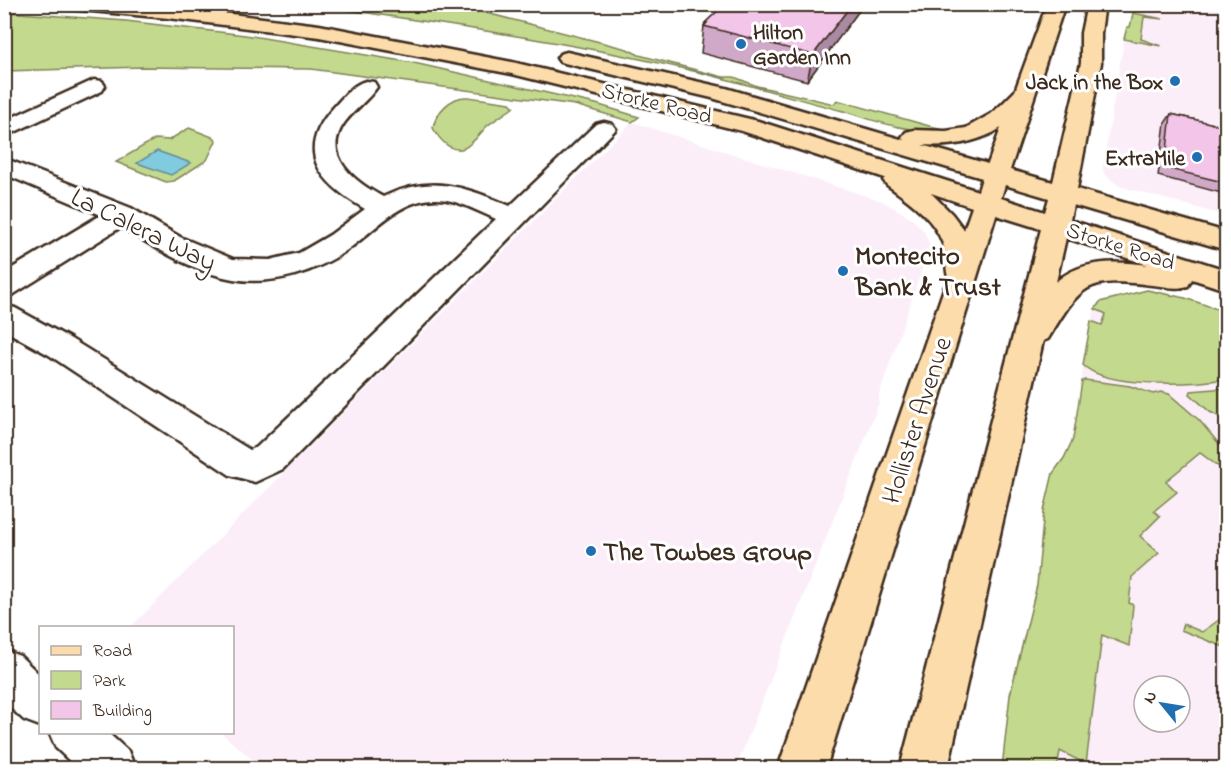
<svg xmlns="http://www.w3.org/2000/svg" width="1231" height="773" font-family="'Indie Flower',sans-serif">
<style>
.built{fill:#fbeef8;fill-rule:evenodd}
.green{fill:#c3d98e;stroke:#7f8256;stroke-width:1.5}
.water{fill:#81cbe1;stroke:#658b93;stroke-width:1.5}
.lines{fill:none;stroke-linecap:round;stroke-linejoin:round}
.minor-casing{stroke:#3b2a1e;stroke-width:5}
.major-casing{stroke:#3b2a1e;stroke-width:5}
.minor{fill:#fff;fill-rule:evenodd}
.major{fill:#fddcac;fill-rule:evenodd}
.wall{fill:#d1a9c8;stroke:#3b2a1e;stroke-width:1.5}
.shaded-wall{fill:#aa8aa3;stroke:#3b2a1e;stroke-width:1.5}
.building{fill:#f3c5e9;stroke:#3b2a1e;stroke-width:1.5}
.poi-dot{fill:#1f6fb2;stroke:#fff;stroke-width:2}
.labels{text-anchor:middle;stroke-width:6;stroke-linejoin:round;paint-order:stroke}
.far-poi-label{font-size:22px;font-weight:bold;fill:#3b2a1e;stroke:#fff;text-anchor:end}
.far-street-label{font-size:22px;fill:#3b2a1e;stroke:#fff}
.street-label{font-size:27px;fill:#3b2a1e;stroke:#fff}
.poi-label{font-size:27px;font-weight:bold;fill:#3b2a1e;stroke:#fff;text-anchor:start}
</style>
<rect width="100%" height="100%" fill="#fff"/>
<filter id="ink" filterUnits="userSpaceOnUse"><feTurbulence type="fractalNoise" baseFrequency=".0167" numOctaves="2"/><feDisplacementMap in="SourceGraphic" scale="12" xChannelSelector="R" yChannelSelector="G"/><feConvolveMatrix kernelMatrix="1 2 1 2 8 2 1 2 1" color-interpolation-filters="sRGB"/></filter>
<g filter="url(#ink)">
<path class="built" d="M1130 5H1226V216L1119 186 1104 174 1103 167 1124 39 1127 27H1130L1133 13Z
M632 122 882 201 910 217 924 231 930 246 879 395V403L736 768H263L221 733 232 732V628L131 627Z
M1147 290 1185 298 1226 312V768H1002L1010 695 1037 585 1041 523 1053 473 1064 458 1073 439 1082 382 1083 356 1095 309 1100 302ZM1144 686H1180V722H1144Z"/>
<path class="green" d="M314 5H455L627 49 639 55 723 77H734L757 86 834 104 837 100 940 129C909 134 873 120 843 111 792 98 741 82 689 70 566 41 440 24 314 5Z
M5 12 126 21 245 35 414 63 596 104 639 117 632 122 575 105 311 69 143 67 5 71Z
M1133 13 1163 19 1144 17 1141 39 1161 46 1124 39 1127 27H1130Z
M468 97 510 103 514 107C505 114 495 119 487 126 481 132 477 139 470 144 455 158 440 141 433 128 436 112 451 96 468 97Z
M189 128 215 138 216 141 207 160 174 181 166 182 116 162 155 139 169 140Z
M1147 290 1185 298 1226 312V379C1194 384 1107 389 1083 365L1091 321 1102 325 1106 314 1095 309 1100 302Z
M1085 380 1130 386 1153 394 1161 392 1169 394 1199 420 1220 445 1226 455V472L1200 453 1166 481 1177 492 1154 511 1160 516 1140 536 1159 553 1132 577 1129 603 1133 605 1129 646 1102 635 1086 764 1060 751 1057 768H1002L1010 695 1037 585 1044 511 1053 473 1064 458 1073 439 1082 381Z
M1226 388V420L1210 412 1190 394 1191 391Z
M1226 615V648L1181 630 1183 624 1202 632Z"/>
<path class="water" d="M157 151 191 163 171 175 137 163Z"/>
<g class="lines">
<defs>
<path id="minor" d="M94 80 102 81 105 86 102 91 4 137V121Z
M366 81 374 82 377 87C368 100 355 109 345 122 320 156 355 182 383 197 431 174 463 186 510 206L596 124 604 122 612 124 616 129 283 469 255 482 230 475 49 355 4 330V305L15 308 71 339 250 450 257 447 496 219C477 211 457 199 436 199 400 199 376 229 350 248 317 272 273 286 233 279 192 272 155 247 121 227L14 294 4 297V273L101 215 4 174V158L131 208 180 237 233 259 270 260 299 253 330 235 365 209C320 183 293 152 334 107 343 97 353 84 366 81Z
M4 650 20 656 40 675V726L24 720 4 702Z
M49 732H107L128 751 135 768H77L56 748Z"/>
<path id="major" d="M60 4 168 6 319 25 512 62 758 121 978 191 982 178 712 98 560 62 557 58 560 54 567 52 726 88 904 140 902 137 906 132 914 130 946 131 966 128 991 114 1002 104 1015 91 1047 4H1065L1010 170 1053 182 1081 63V33L1087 4H1105L1101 33V63L1077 189 1226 232V250L1073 205 1070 220 1226 270V290L1192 279 1188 286C1175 290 1165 286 1152 285 1086 277 1081 284 1048 339L1043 341 948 768H900L1041 229 996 215 826 768H778L948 277C945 266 947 255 943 244 934 218 909 201 887 185L883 180 885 178 742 131 512 74 319 37 168 18 69 9ZM1001 128 988 164 922 145C949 147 978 143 1001 128ZM1005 185 1049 198 1045 212 1001 198ZM931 193 972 207 964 230 952 214ZM1066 238 1148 265C1116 261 1081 259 1056 282Z"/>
</defs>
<use href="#minor" class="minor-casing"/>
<use href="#major" class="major-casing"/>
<use href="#minor" class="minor"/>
<use href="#major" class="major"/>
</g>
<path class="wall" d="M725 4H864L807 81 701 53 704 26 705 23Z
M1171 114 1227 127V187L1221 193 1158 176 1165 123Z"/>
<path class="shaded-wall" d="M852 4H864L807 81 813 55Z"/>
<path class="building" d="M725 4H852L813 55 704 26 707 23H705Z
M1171 114 1227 127V183L1165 168Z"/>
</g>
<g class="poi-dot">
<circle cx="741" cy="44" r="6"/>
<circle cx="1175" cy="81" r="6"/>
<circle cx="1197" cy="157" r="6"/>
<circle cx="843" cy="271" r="6"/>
<circle cx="591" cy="551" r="6"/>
</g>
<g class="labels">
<g class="far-poi-label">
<text x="753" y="39" text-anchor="start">Hilton<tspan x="753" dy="25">Garden Inn</tspan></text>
<text x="1163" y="89">Jack in the Box</text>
<text x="1185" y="165">ExtraMile</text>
</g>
<g class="far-street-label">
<text transform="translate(657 102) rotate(14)" y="8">Storke Road</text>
<text transform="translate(1121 245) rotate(18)" y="8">Storke Road</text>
</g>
<g class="street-label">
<text transform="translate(144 229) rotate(26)" y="9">La Calera Way</text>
<text transform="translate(916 420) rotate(-72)" y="9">Hollister Avenue</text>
</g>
<g class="poi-label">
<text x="855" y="264">Montecito<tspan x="855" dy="31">Bank &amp; Trust</tspan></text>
<text x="603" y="560">The Towbes Group</text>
</g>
</g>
<rect width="1231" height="773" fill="none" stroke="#fff" stroke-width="24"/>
<rect x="12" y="12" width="1207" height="749" fill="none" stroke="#3b2a1e" stroke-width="2" filter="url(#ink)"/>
<rect x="39" y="626" width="195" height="108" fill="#ffffff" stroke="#b1aaa5" stroke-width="1.5"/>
<rect x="51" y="646" width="30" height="9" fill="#fddcac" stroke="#b1aaa5" stroke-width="1.5"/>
<text x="93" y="656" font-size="18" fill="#3b2a1e">Road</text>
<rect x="51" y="671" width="30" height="18" fill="#c3d98e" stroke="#b1aaa5" stroke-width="1.5"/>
<text x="93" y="686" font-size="18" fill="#3b2a1e">Park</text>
<rect x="51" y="701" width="30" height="18" fill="#f3c5e9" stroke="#b1aaa5" stroke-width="1.5"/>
<text x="93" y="716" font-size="18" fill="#3b2a1e">Building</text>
<g transform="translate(1162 704) rotate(300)"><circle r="28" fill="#ffffff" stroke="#b1aaa5" stroke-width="1.5"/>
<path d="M0-4.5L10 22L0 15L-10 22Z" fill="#1f6fb2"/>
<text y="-9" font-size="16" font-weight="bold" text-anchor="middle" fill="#3b2a1e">N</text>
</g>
</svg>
